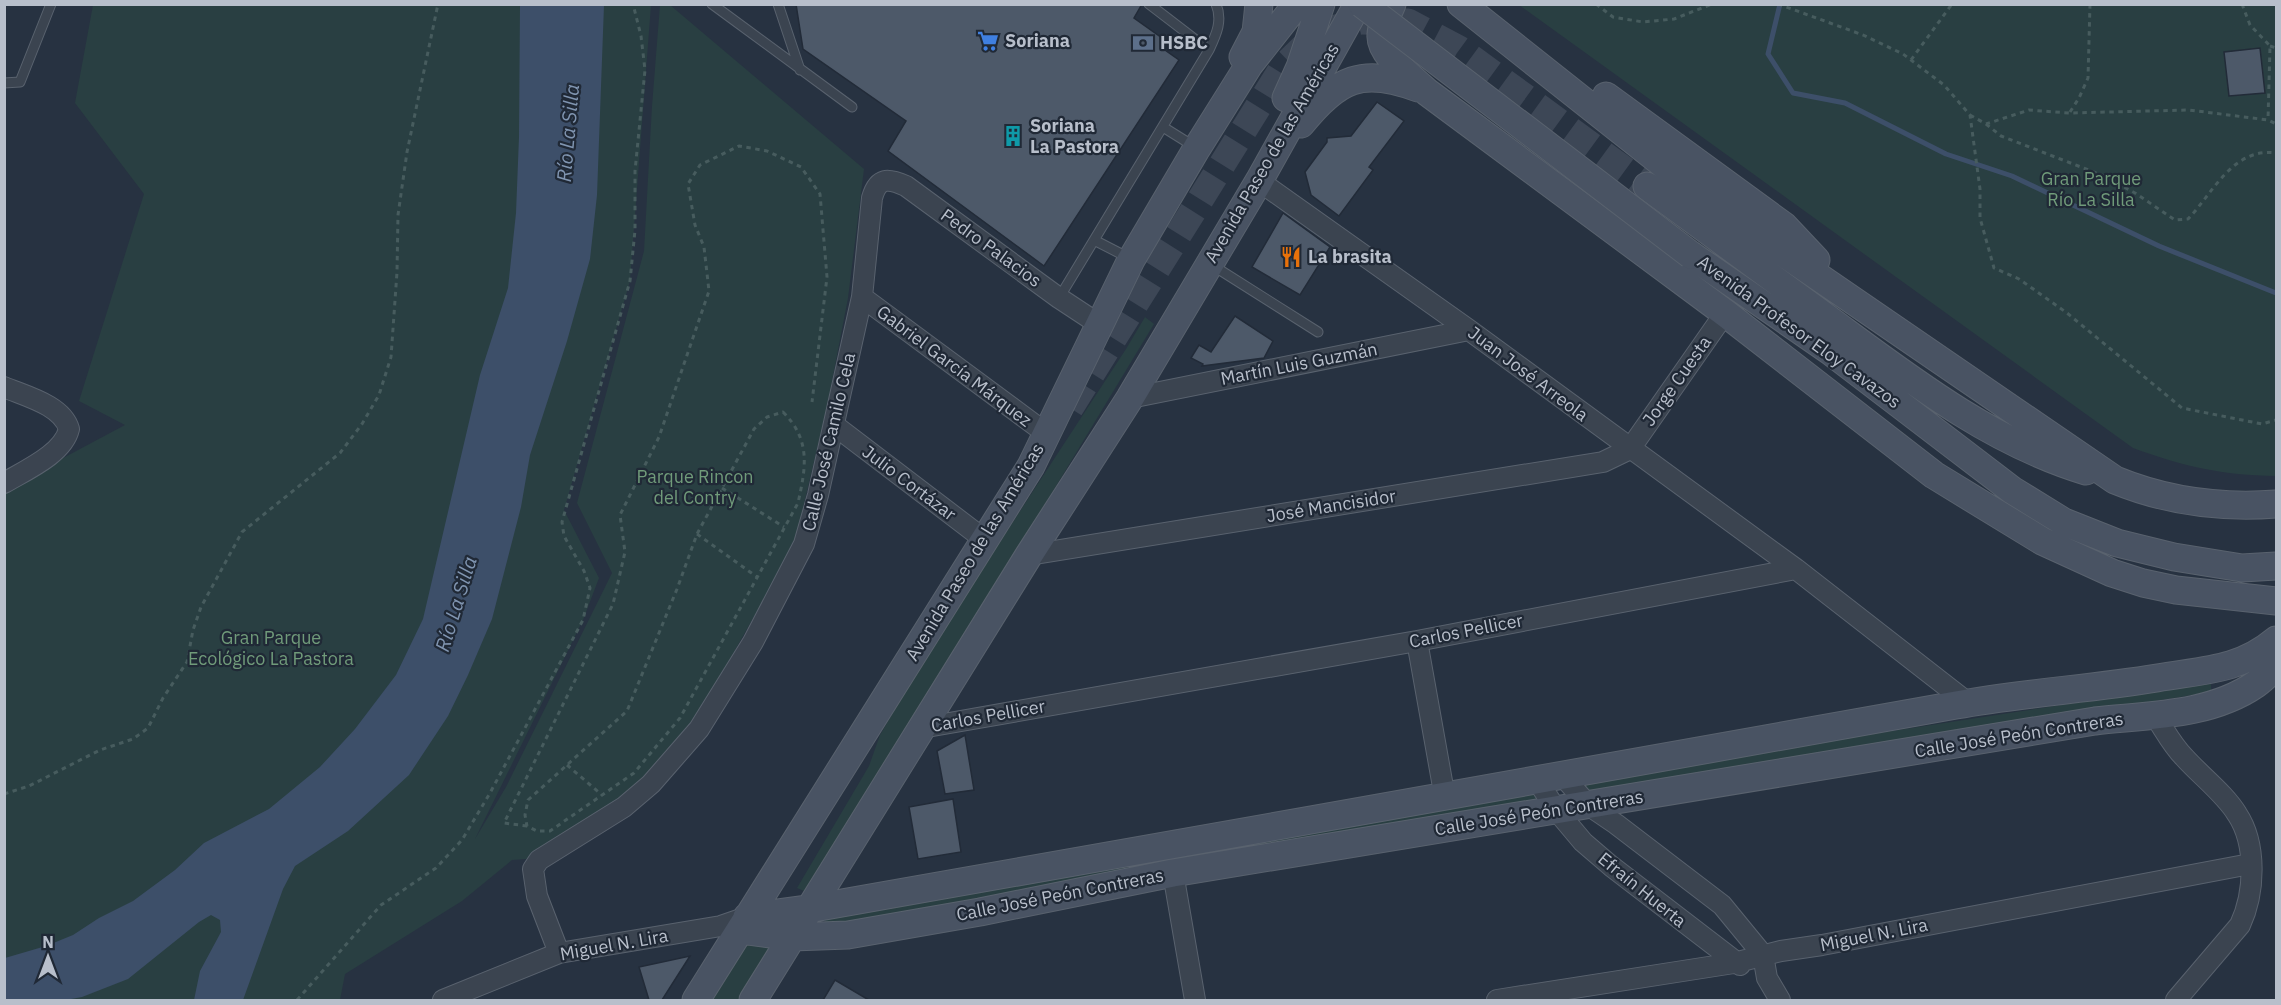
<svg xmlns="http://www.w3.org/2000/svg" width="2281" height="1005" font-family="'IBM Plex Sans',sans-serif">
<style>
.green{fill:#293f42}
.water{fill:#3d4f69}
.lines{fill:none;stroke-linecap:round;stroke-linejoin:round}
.stream{stroke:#3d4f69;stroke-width:5}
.building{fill:#4d5969;stroke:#222b38;stroke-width:1.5}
.secondary-tunnel{stroke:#3d4756;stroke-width:27;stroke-dasharray:27 14;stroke-linecap:butt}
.lane-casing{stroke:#59626e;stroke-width:11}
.street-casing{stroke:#59626e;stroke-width:22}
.secondary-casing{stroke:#59626e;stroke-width:29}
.path{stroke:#475c5e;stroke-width:3;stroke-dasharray:4.5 4.5;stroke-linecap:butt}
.lane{stroke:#3b4450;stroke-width:9}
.street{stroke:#3b4450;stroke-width:20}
.secondary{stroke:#495363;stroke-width:27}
.secondary-bridge-casing{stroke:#59626e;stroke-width:29;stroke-linecap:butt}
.secondary-bridge{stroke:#495363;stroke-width:27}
.labels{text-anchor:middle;stroke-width:4.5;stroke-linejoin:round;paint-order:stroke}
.poi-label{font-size:18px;font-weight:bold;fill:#b8bfcb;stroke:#202936;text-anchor:start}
.street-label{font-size:18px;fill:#b8bfcb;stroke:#202936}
.park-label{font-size:18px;fill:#709b7a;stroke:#202936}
.water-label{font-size:20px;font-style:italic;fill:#8095b1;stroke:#202936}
</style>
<rect width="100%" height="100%" fill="#273241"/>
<path class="green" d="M93 5H651L630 281 564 510 599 578 583 620 475 839 506 787 612 573 577 503 644 251 652 106 660 5H670L864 169 848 298 827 407 794 546 696 719 639 787 526 859 512 860 462 901 345 974 340 1000H5V489L125 425 79 401 144 194 75 103Z
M1519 5H2276V476C2222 475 2185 467 2133 448Z
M1145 317 1154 324 949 663 810 889 804 891 797 888 869 766 880 735 964 589 971 586 1126 349Z
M2211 682V692L1583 793 1579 779Z
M1536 786 1543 802 824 927 826 909Z
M752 935 779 939 740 1000H711Z"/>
<path class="water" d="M520 5H604L597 195 590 259 567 341 530 455 521 507 492 619 468 675 448 716 409 775 348 831 295 866 283 889 243 1000H194L200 971 221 932 220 920 211 915 199 922 128 979 82 997 66 1000H5V958L46 946 73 935 99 918 133 901 175 870 204 843 269 809 320 767 355 729 396 675 423 619 480 375 508 288 516 213 519 137Z"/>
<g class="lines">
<path class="stream" d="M1780 4 1768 54 1793 93 1845 103 1946 154 2012 176 2159 246 2276 293"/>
</g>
<path class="building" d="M796 4H1142L1134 18 1169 43 1165 50 1179 60 1044 266 888 151 906 121 803 49Z
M2260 48 2265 93 2229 96 2224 52Z
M1377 102 1404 121 1369 167 1373 170 1339 216 1311 195 1305 172 1327 142V138L1351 136Z
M1283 213 1330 247 1300 295 1252 267Z
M1235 316 1273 341 1264 358 1202 366 1203 364 1191 358 1199 345 1211 352Z
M965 735 974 790 945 794 937 751Z
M953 799 961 852 918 859 909 807Z
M690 956 662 1000H649L639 967Z
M835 980 869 1000H823Z"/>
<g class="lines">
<path class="secondary-tunnel" d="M1070 408 1283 67 1318 33 1361 21 1408 22 1459 49 1647 186"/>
<defs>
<path id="lane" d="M712 4 852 107
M778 4 800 70
M1149 4 1209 50
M4 83 20 82 51 4
M1163 127 1195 147
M1094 240 1129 258
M1212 265 1318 332
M1059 298 1209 50C1216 35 1223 21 1216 4"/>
<path id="street" d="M1259 181 1469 330 1796 569 1968 703
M862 297 1047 434
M4 387C25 396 62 405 69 429 63 454 26 470 4 483
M1130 398 1469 330
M834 425 985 540
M1029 555 1603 462 1630 449 1725 313
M1417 641 1445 798
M2155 716C2164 729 2172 745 2184 757 2200 775 2225 794 2237 814 2257 844 2255 893 2240 925L2176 1000
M921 728 1417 641 1796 569
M1562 775 1588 805 1616 824 1722 905 1763 955 1767 978 1780 1000
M1537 780 1557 811 1583 842 1611 866 1740 965
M1173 873 1195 1000
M559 953 537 896 533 869 539 860 624 807 651 784 699 729 753 642 804 544 818 495 862 297 872 198C878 177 888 178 906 186L1059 298 1100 325
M443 1000 559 953 721 926 747 917
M1497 1000 1734 963 1781 951 1822 945 2250 864"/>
<path id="secondary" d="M1392 4C1388 14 1381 25 1381 35 1379 55 1414 79 1427 92L1725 313 1934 475 2042 541 2112 573 2143 583 2176 590 2276 601
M1461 4 1721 210 2115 480C2166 501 2222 508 2276 504
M1243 57 1256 32 1259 4
M1606 96 1784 226 1816 260
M1286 98 1300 67 1321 4
M1301 124C1338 78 1362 67 1418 88
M1647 186C1709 232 1772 278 1835 324 1912 381 1993 443 2086 471
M1691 255 1830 351 2012 490 2064 522 2117 543 2174 557 2242 568 2276 566
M747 917 808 909C1191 842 1573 773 1956 705 2022 693 2090 689 2157 678 2202 670 2239 671 2276 640
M740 930 792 937 848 935 980 912 1173 873 2095 721C2148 715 2210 716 2256 684 2263 679 2270 672 2276 666
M696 1000 1031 466 1131 260 1197 148 1249 65 1297 4
M753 1000 1029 555 1130 398 1259 181 1358 4"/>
</defs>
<use href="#lane" class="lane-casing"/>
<use href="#street" class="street-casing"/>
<use href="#secondary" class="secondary-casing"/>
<path class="path" d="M1596 4 1613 17 1643 22 1674 19 1712 4
M1778 4 1863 35 1903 54 1944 85 1970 115 1980 189V218L1994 268 2019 279 2067 313 2182 408 2262 424 2276 420
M2242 4 2250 25 2270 46 2268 120
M2270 46 2276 48
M1911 60 1952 4
M2070 112 2079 98 2088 78 2090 4
M1970 115 1986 124 2029 110 2069 113 2189 110 2268 120 2276 124
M1986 124 2001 136 2104 176 2135 193 2175 220 2188 219C2213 193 2233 147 2276 153
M783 412C811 440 806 467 798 503L680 718 634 773 550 831H537L527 826 525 815 528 800 627 711 677 589 697 534 754 429 767 417Z
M722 488 784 527
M697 534 757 577
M567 765 602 795
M4 794 29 786 100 750 133 739 148 728 163 698 187 662 193 630 201 607 242 532 340 453 362 424 379 395 391 357 397 272 398 215 407 152 438 4
M527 826 504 823 613 604 625 552 620 515 659 437 709 291 704 247 695 225 688 184 700 165 739 146 767 151 801 167 820 194 827 277 812 402
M297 1000 381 905 436 868 462 840 490 793 583 620 590 588 584 571 564 536 562 522 630 281 635 230V171L645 70 641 36 633 4"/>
<use href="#lane" class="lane"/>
<use href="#street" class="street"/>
<use href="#secondary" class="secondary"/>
<defs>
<path id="secondary-bridge" d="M1362 4 1691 255"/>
</defs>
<use href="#secondary-bridge" class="secondary-bridge-casing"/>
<use href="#secondary-bridge" class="secondary-bridge"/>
</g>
<defs>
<symbol id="supermarket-bare" viewBox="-9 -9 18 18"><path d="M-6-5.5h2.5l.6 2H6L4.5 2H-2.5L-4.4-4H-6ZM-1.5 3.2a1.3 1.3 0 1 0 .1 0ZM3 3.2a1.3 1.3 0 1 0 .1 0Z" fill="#3f7fe0" stroke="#202936" stroke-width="2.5" paint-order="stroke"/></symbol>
<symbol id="bank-bare" viewBox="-9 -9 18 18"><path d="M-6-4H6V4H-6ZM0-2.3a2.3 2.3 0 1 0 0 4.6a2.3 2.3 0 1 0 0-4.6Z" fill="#5c6f8a" stroke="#202936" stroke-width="2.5" paint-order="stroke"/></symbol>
<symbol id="building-bare" viewBox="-9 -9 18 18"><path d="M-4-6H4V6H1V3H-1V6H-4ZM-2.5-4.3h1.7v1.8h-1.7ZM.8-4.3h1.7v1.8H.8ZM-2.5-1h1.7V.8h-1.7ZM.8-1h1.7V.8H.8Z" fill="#0f9aa8" stroke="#202936" stroke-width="2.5" paint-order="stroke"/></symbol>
<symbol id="restaurant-bare" viewBox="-9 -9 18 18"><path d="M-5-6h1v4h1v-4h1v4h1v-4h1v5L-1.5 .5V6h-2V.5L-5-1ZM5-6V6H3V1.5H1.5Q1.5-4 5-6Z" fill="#e8710a" stroke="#202936" stroke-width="2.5" paint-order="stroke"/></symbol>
</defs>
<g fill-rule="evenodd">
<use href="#supermarket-bare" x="973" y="26" width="30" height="30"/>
<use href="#bank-bare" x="1128" y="28" width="30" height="30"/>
<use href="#building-bare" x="998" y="121" width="30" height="30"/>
<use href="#restaurant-bare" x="1276" y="242" width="30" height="30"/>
</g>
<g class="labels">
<g class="poi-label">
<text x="1005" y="47">Soriana</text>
<text x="1160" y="49">HSBC</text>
<text x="1030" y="132">Soriana<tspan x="1030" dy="21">La Pastora</tspan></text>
<text x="1308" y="263">La brasita</text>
</g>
<g class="street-label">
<text transform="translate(1272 153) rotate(-60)" y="6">Avenida Paseo de las Américas</text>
<text transform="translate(991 248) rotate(36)" y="6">Pedro Palacios</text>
<text transform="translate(1799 332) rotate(36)" y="6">Avenida Profesor Eloy Cavazos</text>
<text transform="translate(1299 364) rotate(-11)" y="6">Martín Luis Guzmán</text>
<text transform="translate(954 366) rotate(37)" y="6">Gabriel García Márquez</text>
<text transform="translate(1528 374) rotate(37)" y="6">Juan José Arreola</text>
<text transform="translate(1677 381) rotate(-55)" y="6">Jorge Cuesta</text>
<text transform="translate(829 442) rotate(-77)" y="6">Calle José Camilo Cela</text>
<text transform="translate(909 483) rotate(37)" y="6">Julio Cortázar</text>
<text transform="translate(1331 506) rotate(-9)" y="6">José Mancisidor</text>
<text transform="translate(975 552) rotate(-59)" y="6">Avenida Paseo de las Américas</text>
<text transform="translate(1466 631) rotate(-11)" y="6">Carlos Pellicer</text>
<text transform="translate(988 716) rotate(-10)" y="6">Carlos Pellicer</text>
<text transform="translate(2019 735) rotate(-9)" y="6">Calle José Peón Contreras</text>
<text transform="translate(1539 813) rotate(-9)" y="6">Calle José Peón Contreras</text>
<text transform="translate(1642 890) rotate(39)" y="6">Efraín Huerta</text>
<text transform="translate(1060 895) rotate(-11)" y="6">Calle José Peón Contreras</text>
<text transform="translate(1874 935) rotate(-11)" y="6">Miguel N. Lira</text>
<text transform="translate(614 945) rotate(-10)" y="6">Miguel N. Lira</text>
</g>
<g class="park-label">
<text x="2091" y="185">Gran Parque<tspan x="2091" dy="21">Río La Silla</tspan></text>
<text x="695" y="483">Parque Rincon<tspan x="695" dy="21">del Contry</tspan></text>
<text x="271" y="644">Gran Parque<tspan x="271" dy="21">Ecológico La Pastora</tspan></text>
</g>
<g class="water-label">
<text transform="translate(568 133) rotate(-85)" y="7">Río La Silla</text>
<text transform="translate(456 604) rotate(-73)" y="7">Río La Silla</text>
</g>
</g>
<rect width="2281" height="1005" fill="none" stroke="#b8bfcb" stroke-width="12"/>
<g transform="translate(48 957)" stroke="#202936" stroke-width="4.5" paint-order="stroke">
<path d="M0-4.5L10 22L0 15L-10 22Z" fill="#b8bfcb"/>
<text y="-9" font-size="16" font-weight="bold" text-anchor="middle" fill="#b8bfcb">N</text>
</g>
</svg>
